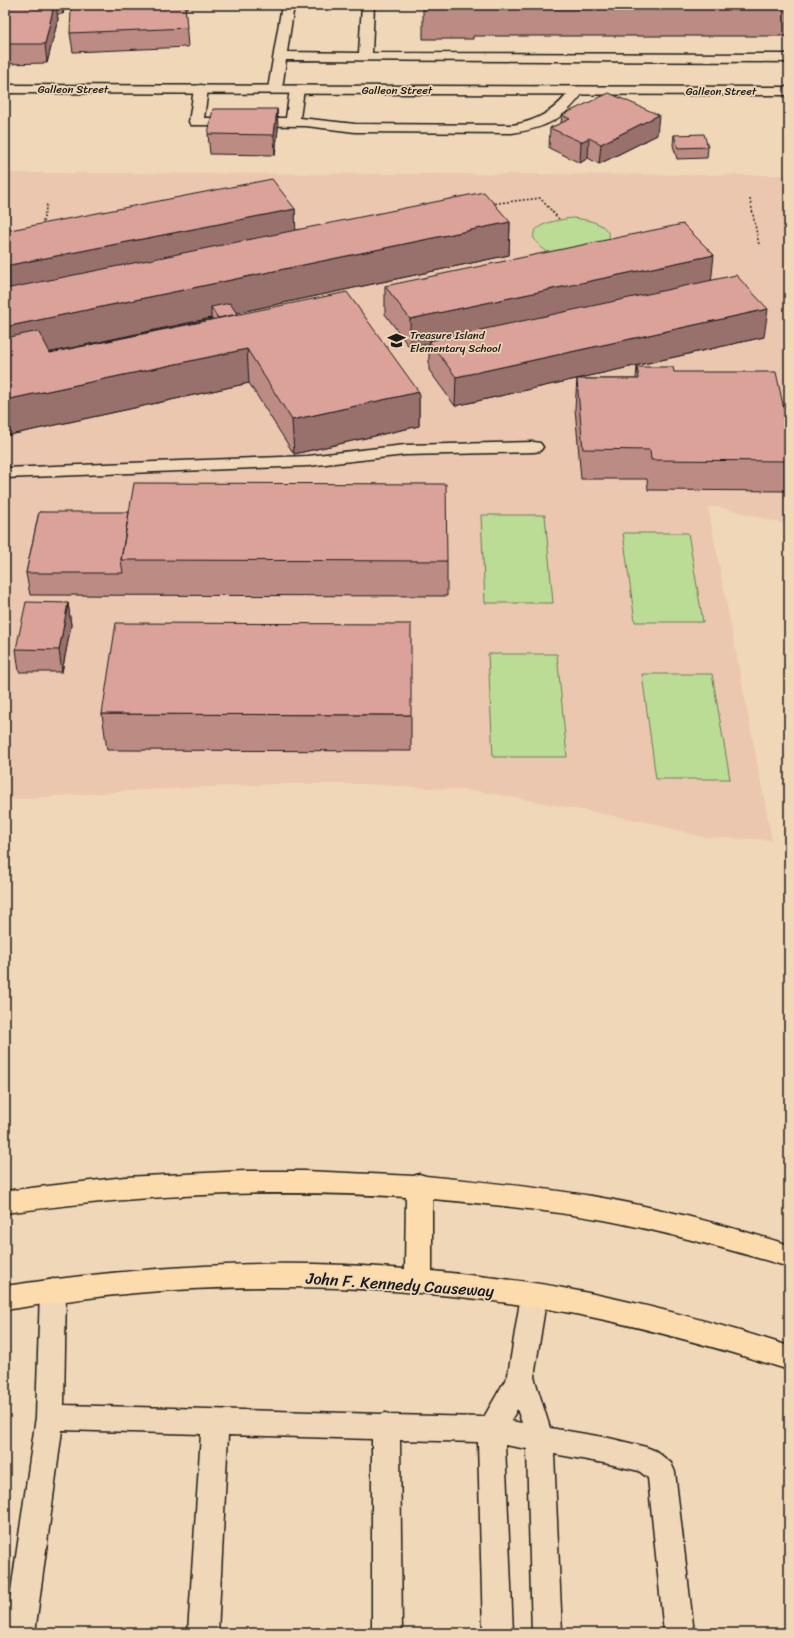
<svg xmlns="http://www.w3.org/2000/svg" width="794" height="1638" font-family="Sriracha,sans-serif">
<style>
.built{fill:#eac7ae}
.green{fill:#bbdc95;stroke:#6c7c58}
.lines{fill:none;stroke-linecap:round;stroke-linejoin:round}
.lane-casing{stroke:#1c1c1c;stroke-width:3}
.street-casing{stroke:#1c1c1c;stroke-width:3}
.primary-casing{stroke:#1c1c1c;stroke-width:3}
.path{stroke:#1c1c1c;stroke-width:1.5;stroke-dasharray:2 2;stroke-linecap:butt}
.lane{fill:#f0d7b7;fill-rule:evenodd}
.street{fill:#f0d7b7;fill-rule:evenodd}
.primary{fill:#fcdcac;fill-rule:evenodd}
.wall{fill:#bc8b84;stroke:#1c1c1c;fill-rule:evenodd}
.shaded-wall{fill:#99716c;stroke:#1c1c1c}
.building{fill:#dba29a;stroke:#1c1c1c}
.labels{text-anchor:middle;stroke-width:3.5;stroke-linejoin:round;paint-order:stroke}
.far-street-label{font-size:11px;fill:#1c1c1c;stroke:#f0d7b7}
.far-poi-label{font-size:11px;fill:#1c1c1c;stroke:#f0d7b7;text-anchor:start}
.near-street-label{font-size:16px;fill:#1c1c1c;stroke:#f0d7b7}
</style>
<rect width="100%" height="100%" fill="#f0d7b7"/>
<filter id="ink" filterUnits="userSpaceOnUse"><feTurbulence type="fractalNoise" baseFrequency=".025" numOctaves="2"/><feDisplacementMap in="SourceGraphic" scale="8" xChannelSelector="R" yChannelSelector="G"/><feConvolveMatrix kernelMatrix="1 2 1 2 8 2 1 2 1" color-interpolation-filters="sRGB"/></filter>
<g filter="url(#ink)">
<path class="built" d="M5 173 789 175V525L719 507H708L772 840 703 837 647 822 478 791 366 784H273L126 791 5 800Z"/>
<path class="green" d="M573 218C589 220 612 223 610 244 595 246 581 248 567 250 562 251 556 254 551 253 547 252 541 248 538 244 520 225 562 219 573 218Z
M481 515H545L553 603H485Z
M623 533H688L703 622H635Z
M557 654 567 757H493L488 654Z
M642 674H712L730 779H656Z"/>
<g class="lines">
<defs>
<path id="lane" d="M282 5H294L287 52 359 53 362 5H374L372 53 789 54V62L286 60 282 89 280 92H270L268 89Z
M201 85 206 86 208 89 204 118H286L290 89 292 86H302L304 89 300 118 355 124 512 125C539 121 557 109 573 87H583L585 90C565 119 546 128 512 133L355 132 306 126 191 125 189 122 194 89 196 86Z
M534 442 540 443 543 447 540 451 534 452 405 455 308 466 5 478V468L308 456 405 445Z
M53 1279 62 1282 66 1290 64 1405 381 1414 386 1413 391 1415 484 1417 508 1375 521 1295 525 1287 534 1284 543 1287 547 1295 534 1377 550 1428 609 1438 646 1447 656 1451 671 1463 675 1472 694 1633H664L648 1478 639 1471 609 1464 554 1454 562 1633H532L527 1449 505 1445 513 1633H483L478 1442 400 1440 402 1633H372V1439L228 1435 218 1633H188L201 1434 62 1430 35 1633H5L36 1417 40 1290 44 1282ZM517 1409 522 1423 511 1421Z"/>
<path id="street" d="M5 85 789 87V95L5 93Z"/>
<path id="primary" d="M245 1171H305L414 1176 419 1174 426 1176C485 1182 545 1188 603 1198 666 1209 728 1226 789 1245V1267C728 1249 666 1232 604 1220 547 1210 489 1204 432 1199V1271C477 1276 523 1280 568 1289 643 1303 716 1323 789 1346V1370C715 1347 641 1326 565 1312 424 1287 278 1281 136 1293 92 1297 48 1303 5 1310V1286C137 1267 271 1257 405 1269L406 1197C271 1188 139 1195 5 1213V1191L125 1177Z"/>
</defs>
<use href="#lane" class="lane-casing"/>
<use href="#street" class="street-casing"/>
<use href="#primary" class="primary-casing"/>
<path class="path" d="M750 199 759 245
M491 204 540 198 559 219
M42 226 47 204"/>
<use href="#lane" class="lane"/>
<use href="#street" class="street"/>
<use href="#primary" class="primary"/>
</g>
<path class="wall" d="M9 5H65L63 14H57L58 19 47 63 5 64V18Z
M115 5H189L188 8H185L188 47 73 52 70 33 133 6Z
M423 5H789V36H473V39H423Z
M277 109 278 129 275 155 210 154 208 134Z
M562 115 657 135 599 164 588 158 580 163 549 148 550 128 561 123Z
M674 135 708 147 707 158 677 159 673 145Z
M295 209V230L510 222 509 255 236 313 237 314 419 392V426L294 454 249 383 5 436V231ZM211 318 212 319 50 353V352Z
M711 281 764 337 455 406 429 370V344L410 348 385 314V286Z
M637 367 674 372 789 433V491L648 490 647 479H581L575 408 577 379H636Z
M39 512 447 561V596L30 595 26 573Z
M68 603 71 625 62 672H19L16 649Z
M102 714 411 715V751L107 750Z"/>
<path class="shaded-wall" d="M54 5H56L58 19 47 63 45 44Z
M62 5H65L63 14Z
M277 109 278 129 275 155 274 135Z
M659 115 657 135 599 164 601 144Z
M589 138 588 158 580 163 581 142Z
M295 209 296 237 5 295V266Z
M510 222 509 255 217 317 211 307V318L5 362V327Z
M714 255 711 284 429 341V344L410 348V319Z
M768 309 764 337 455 406 456 377Z
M247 349 249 383 5 436V400Z
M419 392V426L294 454 292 420Z
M68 603 71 625 62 672 59 650Z"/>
<path class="building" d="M9 5H54L45 44H5V18Z
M151 5H185L187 28 70 33 71 9Z
M423 5H789V6L474 5V8H423Z
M609 93 659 115 601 144 589 138 581 142 550 128 570 119 562 115Z
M213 109H277L274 135 208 134Z
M704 134 708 147 678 148 674 135Z
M272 179 295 209 5 266V231Z
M484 192 510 222 5 327V289Z
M683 224 714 255 410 319 385 286Z
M736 275 768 309 456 377 429 341Z
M347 292 419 392 292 420 247 349 5 400V338L39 331 50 353Z
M230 303 237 314 218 318 211 307Z
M637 367H673L674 372H776L789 433V461L651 460 650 450 583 449 577 379H639Z
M134 483 446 484 447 561 121 560Z
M39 512H129L121 560 123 573H26Z
M26 602 68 603 59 650 16 649Z
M116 623 411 624V715L102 714Z"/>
</g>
<defs>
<symbol id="school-bare" viewBox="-9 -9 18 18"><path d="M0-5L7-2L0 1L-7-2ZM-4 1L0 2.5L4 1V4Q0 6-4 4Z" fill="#1c1c1c" stroke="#f0d7b7" stroke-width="2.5" paint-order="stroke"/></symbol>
</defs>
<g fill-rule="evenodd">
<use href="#school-bare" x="384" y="328" width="25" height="25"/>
</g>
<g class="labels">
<g class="far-street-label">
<text x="73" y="93">Galleon Street</text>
<text x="397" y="94">Galleon Street</text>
<text x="721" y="95">Galleon Street</text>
</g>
<g class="far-poi-label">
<text x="410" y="339">Treasure Island<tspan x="410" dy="13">Elementary School</tspan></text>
</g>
<g class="near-street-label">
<text transform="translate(400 1284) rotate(4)" y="6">John F. Kennedy Causeway</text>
</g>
</g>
<rect width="794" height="1638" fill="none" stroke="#f0d7b7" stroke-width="20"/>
<rect x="10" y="10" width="774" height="1618" fill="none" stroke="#1c1c1c" stroke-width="1.5" filter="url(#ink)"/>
</svg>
